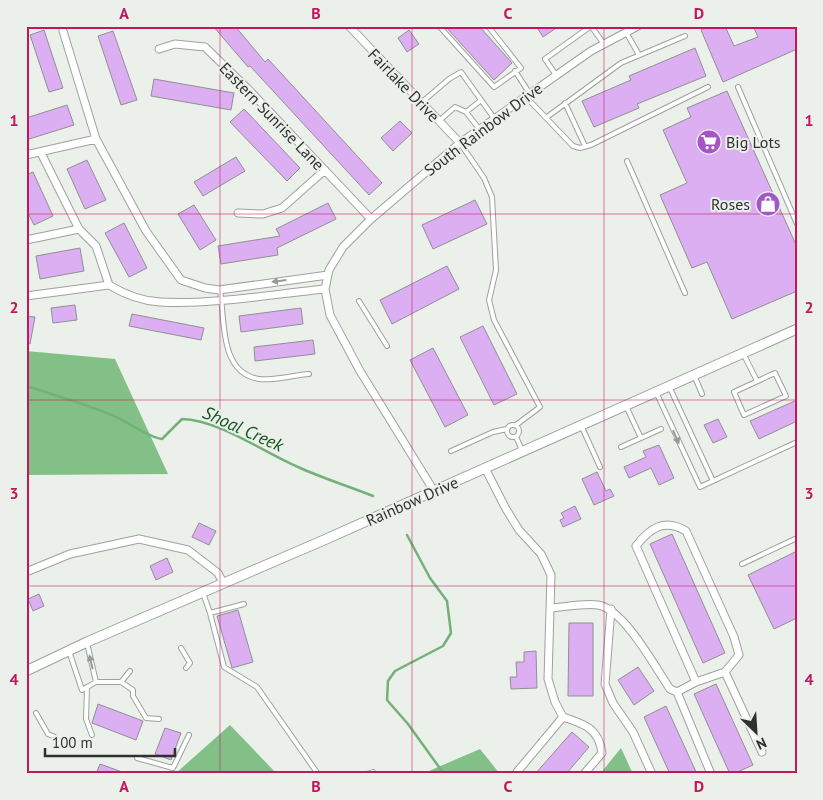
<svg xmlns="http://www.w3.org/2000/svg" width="823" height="800" font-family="'PT Sans',sans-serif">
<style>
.forest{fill:#82c087}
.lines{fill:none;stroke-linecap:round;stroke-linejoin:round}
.stream{stroke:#74b178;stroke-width:2.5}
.building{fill:#dbaff1;stroke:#928f94}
.service-casing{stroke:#9da29d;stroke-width:6}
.minor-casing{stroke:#9da29d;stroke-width:9}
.tertiary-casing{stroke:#9da29d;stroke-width:11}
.service{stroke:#fff;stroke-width:4}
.minor{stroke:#fff;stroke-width:7}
.tertiary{stroke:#fff;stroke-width:9}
.oneway{fill:#979897}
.grid{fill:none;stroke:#c2185b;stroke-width:1;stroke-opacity:0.55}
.labels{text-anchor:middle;stroke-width:4;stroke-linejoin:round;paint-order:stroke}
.street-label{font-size:16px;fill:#2f312f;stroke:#ebf0eb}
.poi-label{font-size:16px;fill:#2f312f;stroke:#ebf0eb;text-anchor:start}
.water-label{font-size:18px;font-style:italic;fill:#145620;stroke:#ebf0eb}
.neatline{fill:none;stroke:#c2185b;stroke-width:2}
.grid-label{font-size:16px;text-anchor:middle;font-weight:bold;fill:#c2185b}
</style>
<rect width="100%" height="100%" fill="#ebf0eb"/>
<path class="forest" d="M26 351 115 359 168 474 26 475Z
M230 725 277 774H175Z
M621 748 633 774H600Z
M480 749 500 774H422Z"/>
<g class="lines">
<path class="stream" d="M26 387 33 388C60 397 88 405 114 416 128 422 150 438 162 439L182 419C219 420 263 452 298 467 322 478 348 486 373 496
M407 535 430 578 447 601 451 633 443 646 395 671 388 681 387 700 408 724 444 774"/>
</g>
<path class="building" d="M213 26H235L265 62 268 59 382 183 369 195 250 66 248 67Z
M445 26H479L512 63 494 80Z
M536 26H559L543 37Z
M709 26H725L734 46 758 37 753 26H797V49L723 82 701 30Z
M44 30 63 88 49 92 30 35Z
M409 30 419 44 407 52 398 38Z
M113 31 137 100 121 105 98 36Z
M695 48 706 76 637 104 639 108 594 127 582 101 631 80 629 76Z
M154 79 234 93 231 110 151 96Z
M727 91 797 247V291L732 319 707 262 692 268 660 195 687 183 663 130 691 117 687 108Z
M67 105 74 125 26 140V118Z
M244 109 300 168 287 181 230 122Z
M400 121 412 133 393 151 381 138Z
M236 157 245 171 203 196 194 182Z
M87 160 106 200 85 209 67 169Z
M33 172 53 216 34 225 26 209V175Z
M475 200 487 224 433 249 422 225Z
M328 203 336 219 277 248 278 255 221 264 218 246 280 236 276 229Z
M194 205 216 240 200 250 178 214Z
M124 223 147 268 129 277 105 233Z
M80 248 84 271 40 279 36 256Z
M447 266 459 289 392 324 380 300Z
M75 305 77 320 53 323 51 308Z
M301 308 303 324 241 332 239 316Z
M132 314 204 328 201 340 129 326Z
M26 316 35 317 30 344 26 343Z
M483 326 517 394 494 405 460 337Z
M313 340 315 354 255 361 254 347Z
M433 348 468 415 445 427 410 360Z
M797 400V421L759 439 750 421Z
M718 419 727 437 713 443 704 425Z
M659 445 674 478 659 485 651 468 629 478 624 467 646 457 643 451Z
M597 472 606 491 610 489 614 496 594 505 582 479Z
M575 506 581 519 563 527 560 520 564 518 561 513Z
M199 523 216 531 209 545 192 537Z
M672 534 725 653 703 663 650 544Z
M797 551V618L774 629 748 575Z
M167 558 173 572 156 580 150 566Z
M39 594 44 606 33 611 28 599Z
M238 610 253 662 232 668 217 616Z
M569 623H593V696H568Z
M536 651 537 688 511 689 510 677H517L516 662H524V652Z
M638 667 654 691 634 705 618 680Z
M716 684 753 765 733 774H730L694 694Z
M98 704 143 721 136 740 92 723Z
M666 706 697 774H670L644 717Z
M165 728 181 733 171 760 155 754Z
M572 732 589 747 566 774H535Z
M100 764 125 773V774H96Z"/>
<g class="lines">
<defs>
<path id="service" d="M439 26 494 87 521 68 488 26
M626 32 639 55
M515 71 530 94
M556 75 545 59 591 26 604 44
M738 87 797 224
M526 97 573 146 580 148 591 145 708 87
M421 103 449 79 461 72 494 118
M565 103 585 146
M466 112 480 101
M547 117 621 63 685 36
M439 121 455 107 466 112 480 130
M460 143 484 178 492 197 496 270 489 300 494 320 540 407 516 425
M627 161 685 293
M220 290C225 319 219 373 259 379 274 381 294 375 309 374
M359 301 387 346
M743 353 757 381
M775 373 786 396 744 415 734 392Z
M694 375 702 394
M669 386 713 481
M656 392 700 487 797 442
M626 406 641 438
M507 431a6 6 0 1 1 12 0a6 6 0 1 1-12 0Z
M581 425 600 467
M516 437 522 450
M621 447 661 429
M451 451 493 432 507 429
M742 564 797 538
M203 593 210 613 224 667 257 687 318 774
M210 613 244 604
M87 643 96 682
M181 648 190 663 186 668
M69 651 82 690 96 682H121L130 671
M121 682 133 690V696L146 718 159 719
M87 687 86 719 92 735
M36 713 48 734 55 737
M137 758 173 768 189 735
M367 774 373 772"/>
<path id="minor" d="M349 26 460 143
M63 31 96 139 146 231 181 280 205 288 219 290 328 275
M159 49 175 44 205 47 248 89 371 219
M41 153 79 229 96 246 109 285
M26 155 96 139
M238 213 263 214 282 208 325 170
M26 240 79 229
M109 285C124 294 142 301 160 302 211 305 274 294 325 289
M26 296 109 285
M485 468 506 509 519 530 541 554 551 575 548 679 555 702 563 717C585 724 599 729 602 753L584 774
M434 491 360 371 330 315 325 289 329 270 343 247 371 219 460 143 591 51 638 26
M26 572 70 554 139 539 188 550 218 573 223 583
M551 608C566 607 584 603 598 605 624 609 655 667 670 689L677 692 696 682 725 672
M611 609 605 684 613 703 633 732 652 774
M696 682 636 546C650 528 664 518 686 531L734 637 739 655 725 672 762 752
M677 692 711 774
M517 772 563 717"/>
<path id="tertiary" d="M26 671 87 642 324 540 797 329"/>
</defs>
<use href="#service" class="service-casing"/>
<use href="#minor" class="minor-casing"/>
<use href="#tertiary" class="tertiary-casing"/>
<use href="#service" class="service"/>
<use href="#minor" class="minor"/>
<use href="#tertiary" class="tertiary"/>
</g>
<defs><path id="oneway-solid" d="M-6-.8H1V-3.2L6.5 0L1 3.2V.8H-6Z" transform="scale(1.25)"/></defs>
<g class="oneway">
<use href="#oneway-solid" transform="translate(279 281) rotate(173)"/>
<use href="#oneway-solid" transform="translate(676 437) rotate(66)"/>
<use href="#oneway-solid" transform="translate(91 662) rotate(-103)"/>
</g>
<path class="grid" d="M220 26V774M412 26V774M604 26V774M26 214H797M26 400H797M26 586H797"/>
<defs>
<symbol id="supermarket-disc" viewBox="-11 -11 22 22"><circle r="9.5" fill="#a455c6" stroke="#ebf0eb"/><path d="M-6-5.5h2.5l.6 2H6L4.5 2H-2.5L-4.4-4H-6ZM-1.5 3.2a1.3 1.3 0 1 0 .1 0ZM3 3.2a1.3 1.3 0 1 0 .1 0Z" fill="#fff"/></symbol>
<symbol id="shop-disc" viewBox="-11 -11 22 22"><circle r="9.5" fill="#a455c6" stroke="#ebf0eb"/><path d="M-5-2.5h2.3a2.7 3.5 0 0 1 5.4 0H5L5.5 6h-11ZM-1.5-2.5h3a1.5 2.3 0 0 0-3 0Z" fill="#fff"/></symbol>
</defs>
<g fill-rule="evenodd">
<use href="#supermarket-disc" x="695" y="128" width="28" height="28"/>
<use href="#shop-disc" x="754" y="190" width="28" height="28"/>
</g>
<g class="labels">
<g class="street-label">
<text transform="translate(404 85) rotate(46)" y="6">Fairlake Drive</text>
<text transform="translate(272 116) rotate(46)" y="6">Eastern Sunrise Lane</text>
<text transform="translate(483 129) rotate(-37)" y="6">South Rainbow Drive</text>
<text transform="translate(412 501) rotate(-24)" y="6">Rainbow Drive</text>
</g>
<g class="poi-label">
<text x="726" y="148">Big Lots</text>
<text x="750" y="210" text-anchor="end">Roses</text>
</g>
<g class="water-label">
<text transform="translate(243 429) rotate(24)" y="6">Shoal Creek</text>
</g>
</g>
<rect width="823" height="800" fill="none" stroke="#ebf0eb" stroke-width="55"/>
<g transform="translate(756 732) rotate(155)" stroke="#ebf0eb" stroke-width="4" paint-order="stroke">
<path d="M0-4L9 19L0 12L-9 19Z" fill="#2f312f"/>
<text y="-8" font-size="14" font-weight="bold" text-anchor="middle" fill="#2f312f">N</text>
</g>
<path d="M45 748v8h130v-8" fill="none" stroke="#2f312f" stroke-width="2.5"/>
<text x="52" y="748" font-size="15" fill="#2f312f" stroke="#ebf0eb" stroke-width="4" paint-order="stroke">100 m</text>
<rect x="28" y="28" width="768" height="744" class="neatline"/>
<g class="grid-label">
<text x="124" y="19">A</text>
<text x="316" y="19">B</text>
<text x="508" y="19">C</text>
<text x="699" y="19">D</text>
<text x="14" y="126">1</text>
<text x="809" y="126">1</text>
<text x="14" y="313">2</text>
<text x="809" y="313">2</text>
<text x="14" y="499">3</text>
<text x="809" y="499">3</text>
<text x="14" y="685">4</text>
<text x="809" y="685">4</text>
<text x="124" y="792">A</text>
<text x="316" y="792">B</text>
<text x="508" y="792">C</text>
<text x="699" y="792">D</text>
</g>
</svg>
